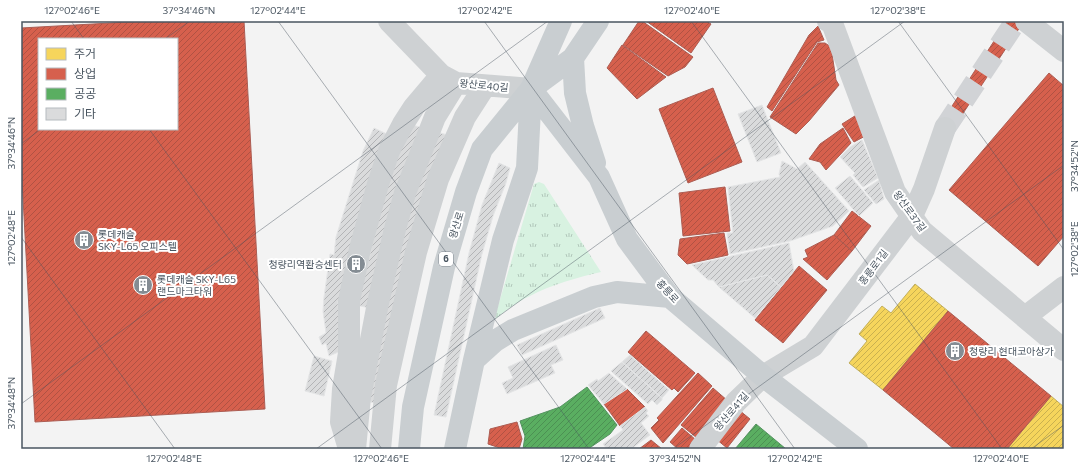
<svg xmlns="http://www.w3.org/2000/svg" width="1085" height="470" font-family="Commissioner,'Noto Sans KR',sans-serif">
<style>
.grass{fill:url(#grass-tufts)}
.homes{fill:url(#homes-hatch);stroke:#c2af5d}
.shops{fill:url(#shops-hatch);stroke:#ac5d53;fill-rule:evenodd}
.public{fill:url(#public-hatch);stroke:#559361}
.building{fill:url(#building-hatch);stroke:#e4e5e6}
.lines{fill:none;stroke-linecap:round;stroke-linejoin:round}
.minor-tunnel{stroke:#d1d3d6;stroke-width:22;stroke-dasharray:22 11;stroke-linecap:butt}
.minor{stroke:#ced1d3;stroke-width:22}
.major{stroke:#c9ced1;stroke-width:22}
.ticks{fill:none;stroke:#495560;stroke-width:1;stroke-opacity:0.45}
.labels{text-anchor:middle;stroke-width:4;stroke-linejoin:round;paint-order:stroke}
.shield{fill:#fff;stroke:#808890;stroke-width:1}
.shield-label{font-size:9px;font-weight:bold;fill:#495560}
.street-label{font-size:10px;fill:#495560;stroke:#fff}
.poi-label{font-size:10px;fill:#495560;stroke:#fff;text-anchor:start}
.neatline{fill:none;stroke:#495560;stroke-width:1.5}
.ticks-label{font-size:10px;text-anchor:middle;fill:#495560}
</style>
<defs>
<pattern id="grass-tufts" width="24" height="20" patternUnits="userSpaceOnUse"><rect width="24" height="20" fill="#d8f2e1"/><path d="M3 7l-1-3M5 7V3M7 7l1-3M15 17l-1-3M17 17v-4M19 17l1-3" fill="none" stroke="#b1c7ba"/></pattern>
<pattern id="homes-hatch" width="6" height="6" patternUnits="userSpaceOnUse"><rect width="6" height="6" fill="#f6d55c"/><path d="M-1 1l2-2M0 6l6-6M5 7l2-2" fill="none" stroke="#c9b04f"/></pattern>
<pattern id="shops-hatch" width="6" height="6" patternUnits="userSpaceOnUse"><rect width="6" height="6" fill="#d6604d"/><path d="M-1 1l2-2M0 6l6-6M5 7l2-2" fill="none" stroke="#b05243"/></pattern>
<pattern id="public-hatch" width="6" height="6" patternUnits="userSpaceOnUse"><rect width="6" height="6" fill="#5aae61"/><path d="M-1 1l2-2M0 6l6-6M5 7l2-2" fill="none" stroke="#4c9053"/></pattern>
<pattern id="building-hatch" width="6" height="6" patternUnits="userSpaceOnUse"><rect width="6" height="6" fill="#dadbdc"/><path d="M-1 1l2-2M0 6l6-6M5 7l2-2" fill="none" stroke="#b3b4b6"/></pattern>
</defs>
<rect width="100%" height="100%" fill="#f3f3f3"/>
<path class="grass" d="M539 182 544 184 601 272C579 277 550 285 530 296 517 302 505 311 494 320L534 184Z"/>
<path class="homes" d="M39 115V129H133L144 320 34 324 21 160V116Z
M915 284 948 311 883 390 849 363 867 341 859 334 882 306 891 313Z
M1051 396 1064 407V449H1007Z"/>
<path class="shops" d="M147 21H244L265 409 35 422 21 160V28ZM39 39H177V129H39Z
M639 21H642L693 57 685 67 668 76 623 45Z
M646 21H706L711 24 691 53Z
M1007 21H1024L954 127 943 120Z
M818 26 824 40 817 42 772 111 767 107 809 35Z
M818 43H825L831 47 836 80 839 85 809 121 796 134 770 117Z
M622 45 666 77 637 99 607 68Z
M1049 73 1064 86V236L1038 266 949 190Z
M713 88 742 162 688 183 659 109Z
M858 114 869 134 854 142 842 124Z
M843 128 851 143 826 170 820 162 809 159 820 144Z
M725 187 730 231 683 236 679 193Z
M852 211 871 226 852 251 834 235Z
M724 233 728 255 687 264 678 255 680 239Z
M834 235 852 251 827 280 803 259 808 257 805 250Z
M799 266 827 290 783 343 755 320Z
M948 311 1051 396 1007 449H954L883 390Z
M646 331 695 373 678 392 674 388 672 390 628 352Z
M698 373 712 386 663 443 651 428 659 420 657 418Z
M713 388 728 401 697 438 681 425Z
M627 389 645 407 620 426 604 404Z
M739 410 750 419 727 448 716 439Z
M517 422 522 439 519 449H503L488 444 490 429Z
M682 428 696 440 688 449H678L670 442Z
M651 440 662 449H639Z"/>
<path class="public" d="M587 387 617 425 610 434 588 449H523L525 436 520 421 560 407Z
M756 424 786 449H735Z"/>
<path class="building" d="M762 105 781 153 757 162 738 114Z
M409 124 451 136 377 403 363 401 383 311 338 301 341 351 329 356 326 343 322 345 319 337 326 333 323 311 324 297 330 254 334 255 336 237 363 151 374 128 389 135 368 262 382 203Z
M862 140 878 178 863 187 853 175 855 173 840 157 850 147Z
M782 161 797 169 805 162 849 211 833 226 790 241 730 254 727 233H733L728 187 780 177 779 174Z
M499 163 510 168 506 183 493 216 482 254 446 417 434 415 469 253 482 205Z
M850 176 873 203 859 216 835 188Z
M879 180 884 199 876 204 864 190Z
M789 243 794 271 781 287 767 275 719 287 713 280H708L692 265Z
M767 275 781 287 755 318 719 287Z
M600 308 605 318 522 355 517 345Z
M556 345 563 360 551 365 555 373 507 394 502 383 513 378 508 367Z
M630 355 669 390 662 398 622 362Z
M314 356 332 361 324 396 305 391Z
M622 362 662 398V400L657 405 652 400 648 404 611 371Z
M609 373 627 389 604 404 588 385 597 379 598 381Z
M645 407 648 411 646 413 649 416 641 423 650 435 631 449H607L603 444 623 430 620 426Z"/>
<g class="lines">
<path class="minor-tunnel" d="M945 128 1016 21"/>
<path class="minor" d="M389 21 441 75 456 83 531 89
M828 21 832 23 895 192 922 231 1064 350
M1026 21 1064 51
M1025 317 1064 287
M349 449 341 422 343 389 349 353V301L360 249 378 184 389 151 403 124 414 107 441 75
M355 449 360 397 378 303 395 229 405 193 435 117 456 83
M380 449 386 385 416 252 438 179 465 117 485 86
M700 449 736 402 763 376 813 346 912 216 924 189 945 128"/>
<path class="major" d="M573 58 575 93 583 126 595 163
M531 89 599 177 627 239 670 297 763 376 857 449
M474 360 495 341 513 330 594 297 617 292 670 297
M409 449 413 407 444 267 466 192 482 149 531 89 573 58 598 21
M455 449 474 360 503 240 527 168 531 89 561 21"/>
</g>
<path class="ticks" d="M71 21 84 39M278 21 589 449M484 21 795 449M691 21 1002 449M898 21 1064 250M165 39 190 21M149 129 382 449M21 144 41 129M21 237 175 449M21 404 548 21M316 449 905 21M673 449 1064 165M1031 449 1064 425"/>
<defs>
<symbol id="building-disc" viewBox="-11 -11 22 22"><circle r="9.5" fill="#848c93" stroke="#fff"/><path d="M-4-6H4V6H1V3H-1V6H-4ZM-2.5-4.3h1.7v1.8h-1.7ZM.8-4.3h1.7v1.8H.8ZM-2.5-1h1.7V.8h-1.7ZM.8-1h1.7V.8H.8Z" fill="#fff"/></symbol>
</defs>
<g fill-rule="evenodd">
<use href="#building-disc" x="73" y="229" width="22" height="22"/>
<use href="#building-disc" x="345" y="253" width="22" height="22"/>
<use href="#building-disc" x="132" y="274" width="22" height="22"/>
<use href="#building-disc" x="944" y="340" width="22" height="22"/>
</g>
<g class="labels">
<rect class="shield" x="439" y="252" width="14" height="14" rx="3"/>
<g class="shield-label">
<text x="446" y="262">6</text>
</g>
<g class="street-label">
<text transform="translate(484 85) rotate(6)" y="4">왕산로40길</text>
<text transform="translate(910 211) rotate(54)" y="4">왕산로37길</text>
<text transform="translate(456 225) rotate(-73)" y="4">왕산로</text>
<text transform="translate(873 267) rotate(-53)" y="4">홍릉로1길</text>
<text transform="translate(668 291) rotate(48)" y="4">홍릉로</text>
<text transform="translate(731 411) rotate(-49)" y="4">왕산로41길</text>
</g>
<g class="poi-label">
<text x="98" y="238">롯데캐슬<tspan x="98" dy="12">SKY-L65 오피스텔</tspan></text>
<text x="342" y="268" text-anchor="end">청량리역환승센터</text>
<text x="157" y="283">롯데캐슬 SKY-L65<tspan x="157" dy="12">랜드마크타워</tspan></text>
<text x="969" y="355">청량리 현대코아상가</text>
</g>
</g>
<rect width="1085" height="470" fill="none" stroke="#ffffff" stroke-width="44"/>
<rect x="38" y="38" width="140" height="92" fill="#ffffff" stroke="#b6bbbf"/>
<rect x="46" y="48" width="20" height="12" fill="#f6d55c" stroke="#b6bbbf"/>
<text x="74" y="58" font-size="12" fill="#495560">주거</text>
<rect x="46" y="68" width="20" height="12" fill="#d6604d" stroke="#b6bbbf"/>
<text x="74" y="78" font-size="12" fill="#495560">상업</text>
<rect x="46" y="88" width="20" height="12" fill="#5aae61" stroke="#b6bbbf"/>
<text x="74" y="98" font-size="12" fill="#495560">공공</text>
<rect x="46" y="108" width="20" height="12" fill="#dadbdc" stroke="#b6bbbf"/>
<text x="74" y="118" font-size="12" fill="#495560">기타</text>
<rect x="22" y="22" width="1041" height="426" class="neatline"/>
<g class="ticks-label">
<text x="72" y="14">127°02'46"E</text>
<text x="189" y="14">37°34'46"N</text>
<text x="278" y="14">127°02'44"E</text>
<text x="485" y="14">127°02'42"E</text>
<text x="692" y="14">127°02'40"E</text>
<text x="898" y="14">127°02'38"E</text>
<text transform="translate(11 143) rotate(-90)" y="4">37°34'46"N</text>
<text transform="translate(1074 166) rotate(-90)" y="4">37°34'52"N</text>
<text transform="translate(11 238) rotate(-90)" y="4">127°02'48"E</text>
<text transform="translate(1074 249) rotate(-90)" y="4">127°02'38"E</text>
<text transform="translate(11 403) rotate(-90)" y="4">37°34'48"N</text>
<text x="174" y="462">127°02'48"E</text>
<text x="381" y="462">127°02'46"E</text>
<text x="588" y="462">127°02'44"E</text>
<text x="675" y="462">37°34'52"N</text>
<text x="795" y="462">127°02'42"E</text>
<text x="1001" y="462">127°02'40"E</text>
</g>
</svg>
